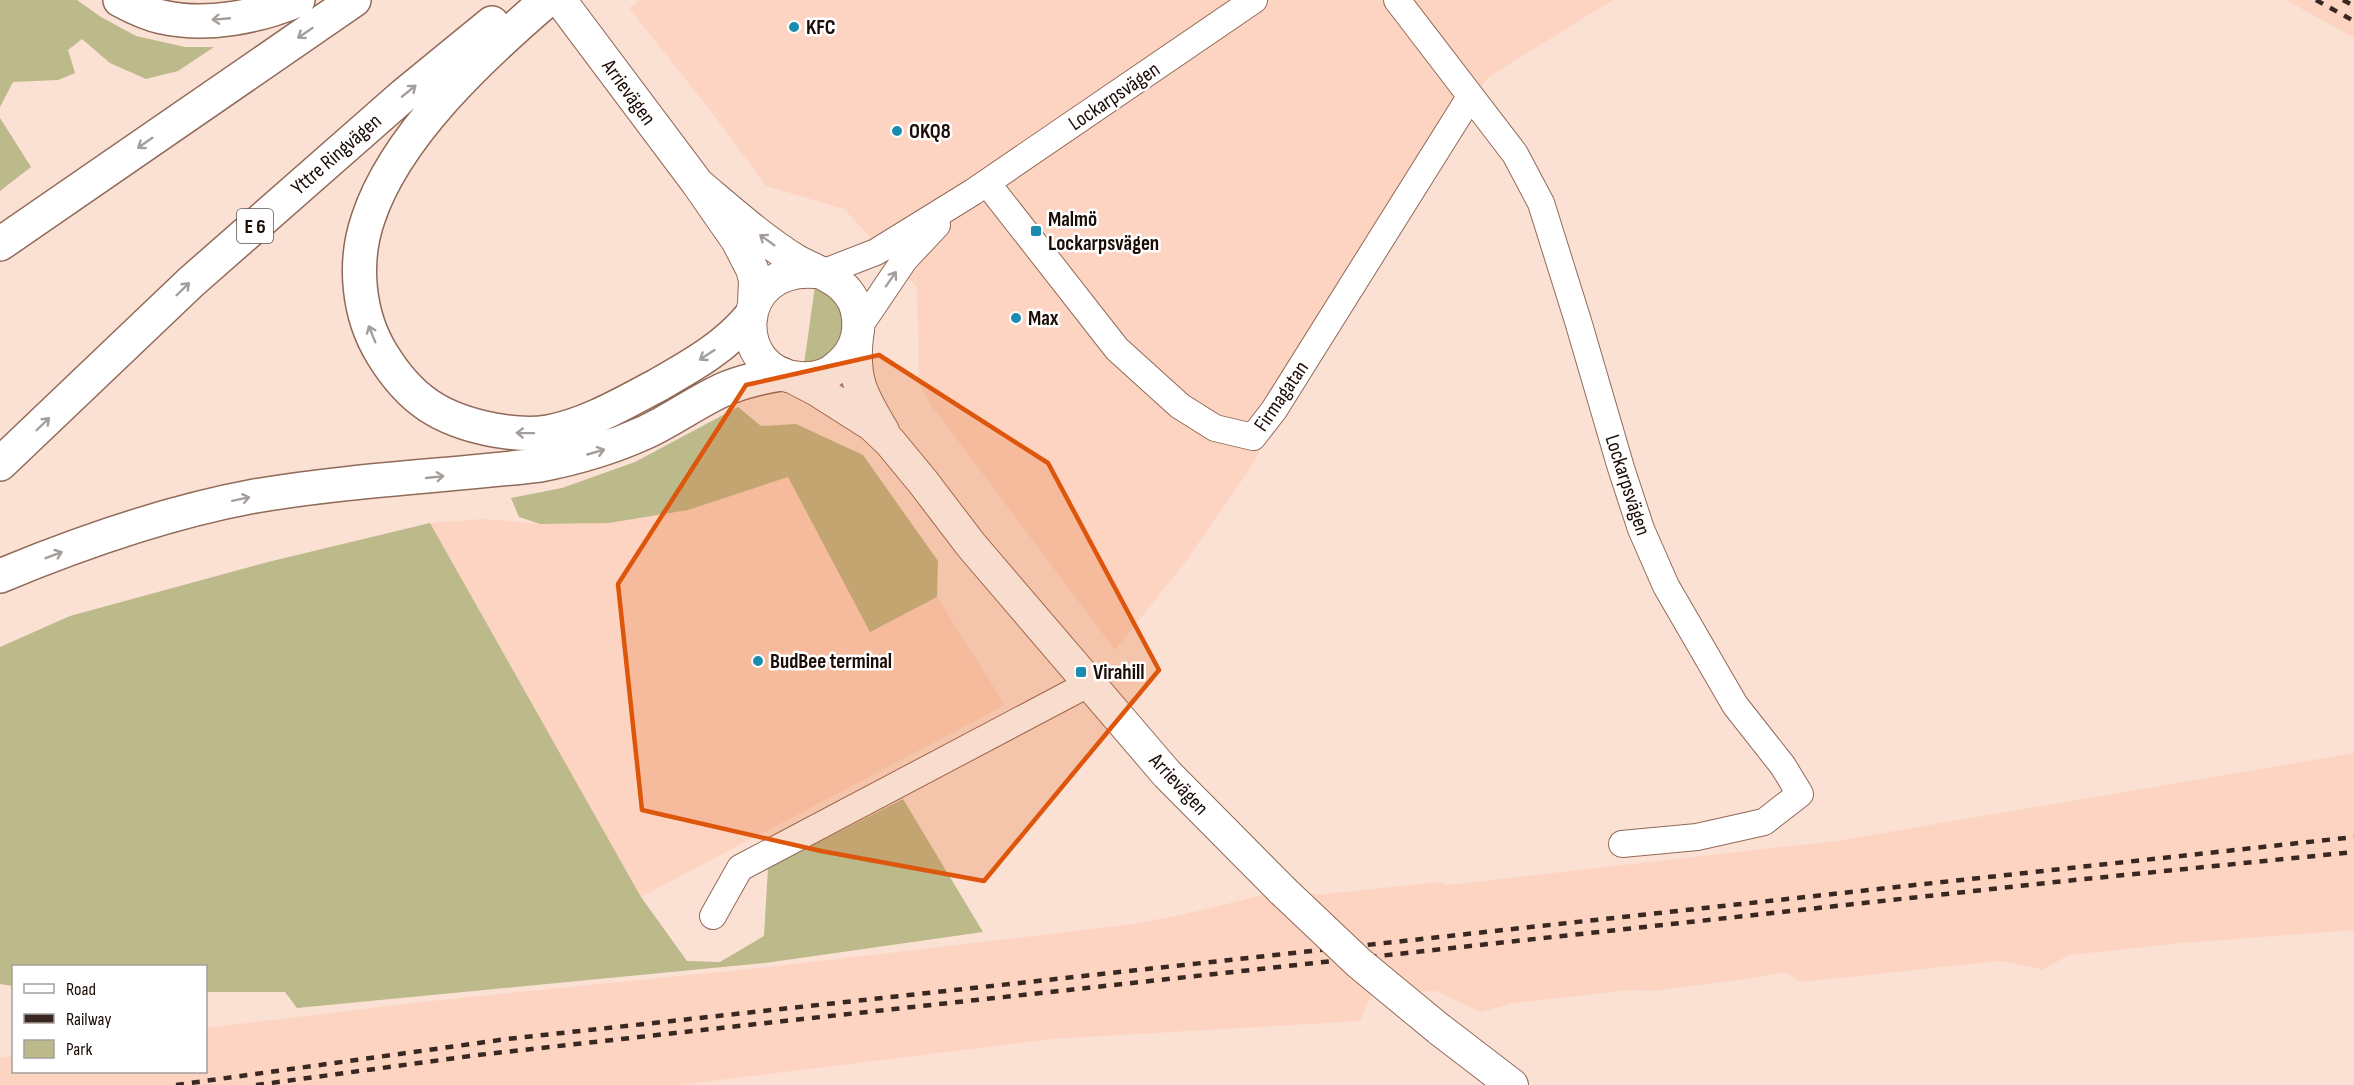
<svg xmlns="http://www.w3.org/2000/svg" width="2354" height="1085" font-family="'Sofia Sans Condensed',sans-serif">
<style>
.built{fill:#fdd4c1}
.green{fill:#bcb98a}
.lines{fill:none;stroke-linecap:round;stroke-linejoin:round}
.minor-casing{stroke:#916a58;stroke-width:28}
.major-casing{stroke:#916a58;stroke-width:34}
.highway-casing{stroke:#916a58;stroke-width:36}
.minor{stroke:#fff;stroke-width:26}
.major{stroke:#fff;stroke-width:32}
.highway{stroke:#fff;stroke-width:33}
.rail{stroke:#392821;stroke-width:4.5;stroke-dasharray:8 8;stroke-linecap:butt}
.major-bridge-casing{stroke:#916a58;stroke-width:34;stroke-linecap:butt}
.major-bridge{stroke:#fff;stroke-width:32}
.oneway{stroke:#a49e9b}
.marked{fill:#de550c;fill-opacity:0.2;stroke:#de550c;stroke-width:4.5;stroke-linejoin:round}
.poi-dot{fill:#198cb0;stroke:#fff;stroke-width:2}
.labels{text-anchor:middle;stroke-width:5;stroke-linejoin:round;paint-order:stroke}
.shield{fill:#fff;stroke:#5f5551;stroke-width:1.5}
.shield-label{font-size:20px;font-weight:bold;fill:#1b0c06}
.poi-label{font-size:21px;font-weight:bold;fill:#1b0c06;stroke:#fff;text-anchor:start}
.street-label{font-size:21px;fill:#1b0c06;stroke:#fff}
</style>
<rect width="100%" height="100%" fill="#fbe0d4"/>
<path class="built" d="M640 0H1613L1490 76 1449 126 1363 258 1251 467 1186 561 1115 650 931 405 919 383 917 287 844 209 766 186 716 118 629 8Z
M2286 0H2354V38Z
M788 477 870 631 937 597 1005 705 641 897 430 523 483 519 540 524 609 523 688 510Z
M2354 753V930L2182 943 2069 955 2042 970 2033 967 1999 961 1801 982 1784 972 1745 979 1653 991 1631 990 1514 1003 1480 1012 1436 991 1372 994 1360 1021 1051 1039 679 1085H0V1058L13 1056 14 1072H206V1028L412 1003 778 966 1127 925 1181 915 1263 895 1325 894 1440 882 1447 885 1836 841Z"/>
<path class="green" d="M0 0H77L101 17 136 36 185 47H214L178 71 146 79 110 63 82 39 68 50 75 73 58 80 13 82 0 107Z
M0 118 31 167 0 191Z
M815 286C823 291 831 294 837 303 848 321 842 350 822 360 817 362 809 363 804 364Z
M738 407 761 426 796 424 863 455 938 561 937 597 870 632 788 477 688 510 609 523 540 524 519 517 511 498 562 488 635 462Z
M430 523 641 897 687 961 720 962 764 936 768 868 903 799 983 932 765 963 297 1008 285 992H206V966H14L13 986 0 984V647L70 616 268 562Z"/>
<g class="lines">
<defs>
<path id="minor" d="M1397 0 1515 154 1541 203 1578 321 1621 468 1641 529 1666 586 1735 705 1783 766 1800 794 1764 822 1697 837 1622 844
M987 183 1117 349 1180 406 1215 428 1253 437 1274 410 1470 97
M822 273 876 252 973 192 1254 0
M859 327 905 259 937 225
M713 916 740 868 1090 683"/>
<path id="major" d="M560 0 698 184 737 240 752 269 755 280 754 304
M698 184C729 210 760 238 795 260 810 269 829 274 842 286 851 294 857 306 858 318 860 337 853 354 838 366 828 376 814 379 800 378 731 374 732 265 816 272
M857 337C852 379 862 396 883 431
M794 378 817 390 872 425 890 442 923 482 971 545 1167 774 1283 891
M1439 1029 1512 1085"/>
<path id="highway" d="M120 0C133 7 147 14 162 17 206 27 258 17 298 0
M547 0C482 56 395 136 368 219 353 263 358 315 382 354 410 400 441 420 494 430 511 433 530 435 548 432 586 425 622 404 656 386 691 366 724 348 750 317
M0 244 354 0
M0 464 191 282 404 95 492 23
M0 576C82 542 168 512 255 496 349 480 445 476 540 465 577 458 611 448 646 432 674 419 699 400 727 388 745 381 762 377 781 374"/>
</defs>
<use href="#minor" class="minor-casing"/>
<use href="#major" class="major-casing"/>
<use href="#highway" class="highway-casing"/>
<use href="#minor" class="minor"/>
<use href="#major" class="major"/>
<use href="#highway" class="highway"/>
<path class="rail" d="M2316 0 2354 21
M2343 0 2354 6
M176 1085 507 1039 2354 837
M256 1085 478 1055 702 1030 2065 881 2354 852"/>
<defs>
<path id="major-bridge" d="M1283 891 1359 963 1439 1029"/>
</defs>
<use href="#major-bridge" class="major-bridge-casing"/>
<use href="#major-bridge" class="major-bridge"/>
</g>
<defs><path id="oneway-shaft" d="M-6 0H5M1.5-3L5.5 0L1.5 3" fill="none" stroke-width="1.6" stroke-linecap="round" stroke-linejoin="round" transform="scale(1.5)"/></defs>
<g class="oneway">
<use href="#oneway-shaft" transform="translate(221 19) rotate(175)"/>
<use href="#oneway-shaft" transform="translate(305 33) rotate(146)"/>
<use href="#oneway-shaft" transform="translate(409 91) rotate(-39)"/>
<use href="#oneway-shaft" transform="translate(145 143) rotate(145)"/>
<use href="#oneway-shaft" transform="translate(767 240) rotate(-144)"/>
<use href="#oneway-shaft" transform="translate(891 279) rotate(-55)"/>
<use href="#oneway-shaft" transform="translate(183 289) rotate(-44)"/>
<use href="#oneway-shaft" transform="translate(372 334) rotate(-112)"/>
<use href="#oneway-shaft" transform="translate(707 355) rotate(147)"/>
<use href="#oneway-shaft" transform="translate(43 424) rotate(-44)"/>
<use href="#oneway-shaft" transform="translate(525 433) rotate(-179)"/>
<use href="#oneway-shaft" transform="translate(596 452) rotate(-16)"/>
<use href="#oneway-shaft" transform="translate(435 477) rotate(-6)"/>
<use href="#oneway-shaft" transform="translate(241 499) rotate(-12)"/>
<use href="#oneway-shaft" transform="translate(54 555) rotate(-21)"/>
</g>
<path class="marked" d="M879 355 1048 463 1159 670 984 881 821 851 642 810 618 584 746 385Z"/>
<g class="poi-dot">
<circle cx="794" cy="27" r="6"/>
<circle cx="897" cy="131" r="6"/>
<rect x="1030" y="225" width="12" height="12" rx="3"/>
<circle cx="1016" cy="318" r="6"/>
<circle cx="758" cy="661" r="6"/>
<rect x="1075" y="666" width="12" height="12" rx="3"/>
</g>
<g class="labels">
<rect class="shield" x="237" y="209" width="36" height="34" rx="4.5"/>
<g class="shield-label">
<text x="255" y="233">E 6</text>
</g>
<g class="poi-label">
<text x="806" y="34">KFC</text>
<text x="909" y="138">OKQ8</text>
<text x="1048" y="226">Malmö<tspan x="1048" dy="24">Lockarpsvägen</tspan></text>
<text x="1028" y="325">Max</text>
<text x="770" y="668">BudBee terminal</text>
<text x="1093" y="679">Virahill</text>
</g>
<g class="street-label">
<text transform="translate(629 92) rotate(54)" y="7">Arrievägen</text>
<text transform="translate(1114 96) rotate(-34)" y="7">Lockarpsvägen</text>
<text transform="translate(336 154) rotate(-41)" y="7">Yttre Ringvägen</text>
<text transform="translate(1281 396) rotate(-56)" y="7">Firmagatan</text>
<text transform="translate(1628 485) rotate(72)" y="7">Lockarpsvägen</text>
<text transform="translate(1179 784) rotate(47)" y="7">Arrievägen</text>
</g>
</g>
<rect x="12" y="965" width="195" height="108" fill="#ffffff" stroke="#a49e9b" stroke-width="1.5"/>
<rect x="24" y="984" width="30" height="9" fill="#ffffff" stroke="#a49e9b" stroke-width="1.5"/>
<text x="66" y="995" font-size="18" fill="#1b0c06">Road</text>
<rect x="24" y="1014" width="30" height="9" fill="#392821" stroke="#a49e9b" stroke-width="1.5"/>
<text x="66" y="1025" font-size="18" fill="#1b0c06">Railway</text>
<rect x="24" y="1040" width="30" height="18" fill="#bcb98a" stroke="#a49e9b" stroke-width="1.5"/>
<text x="66" y="1055" font-size="18" fill="#1b0c06">Park</text>
</svg>
